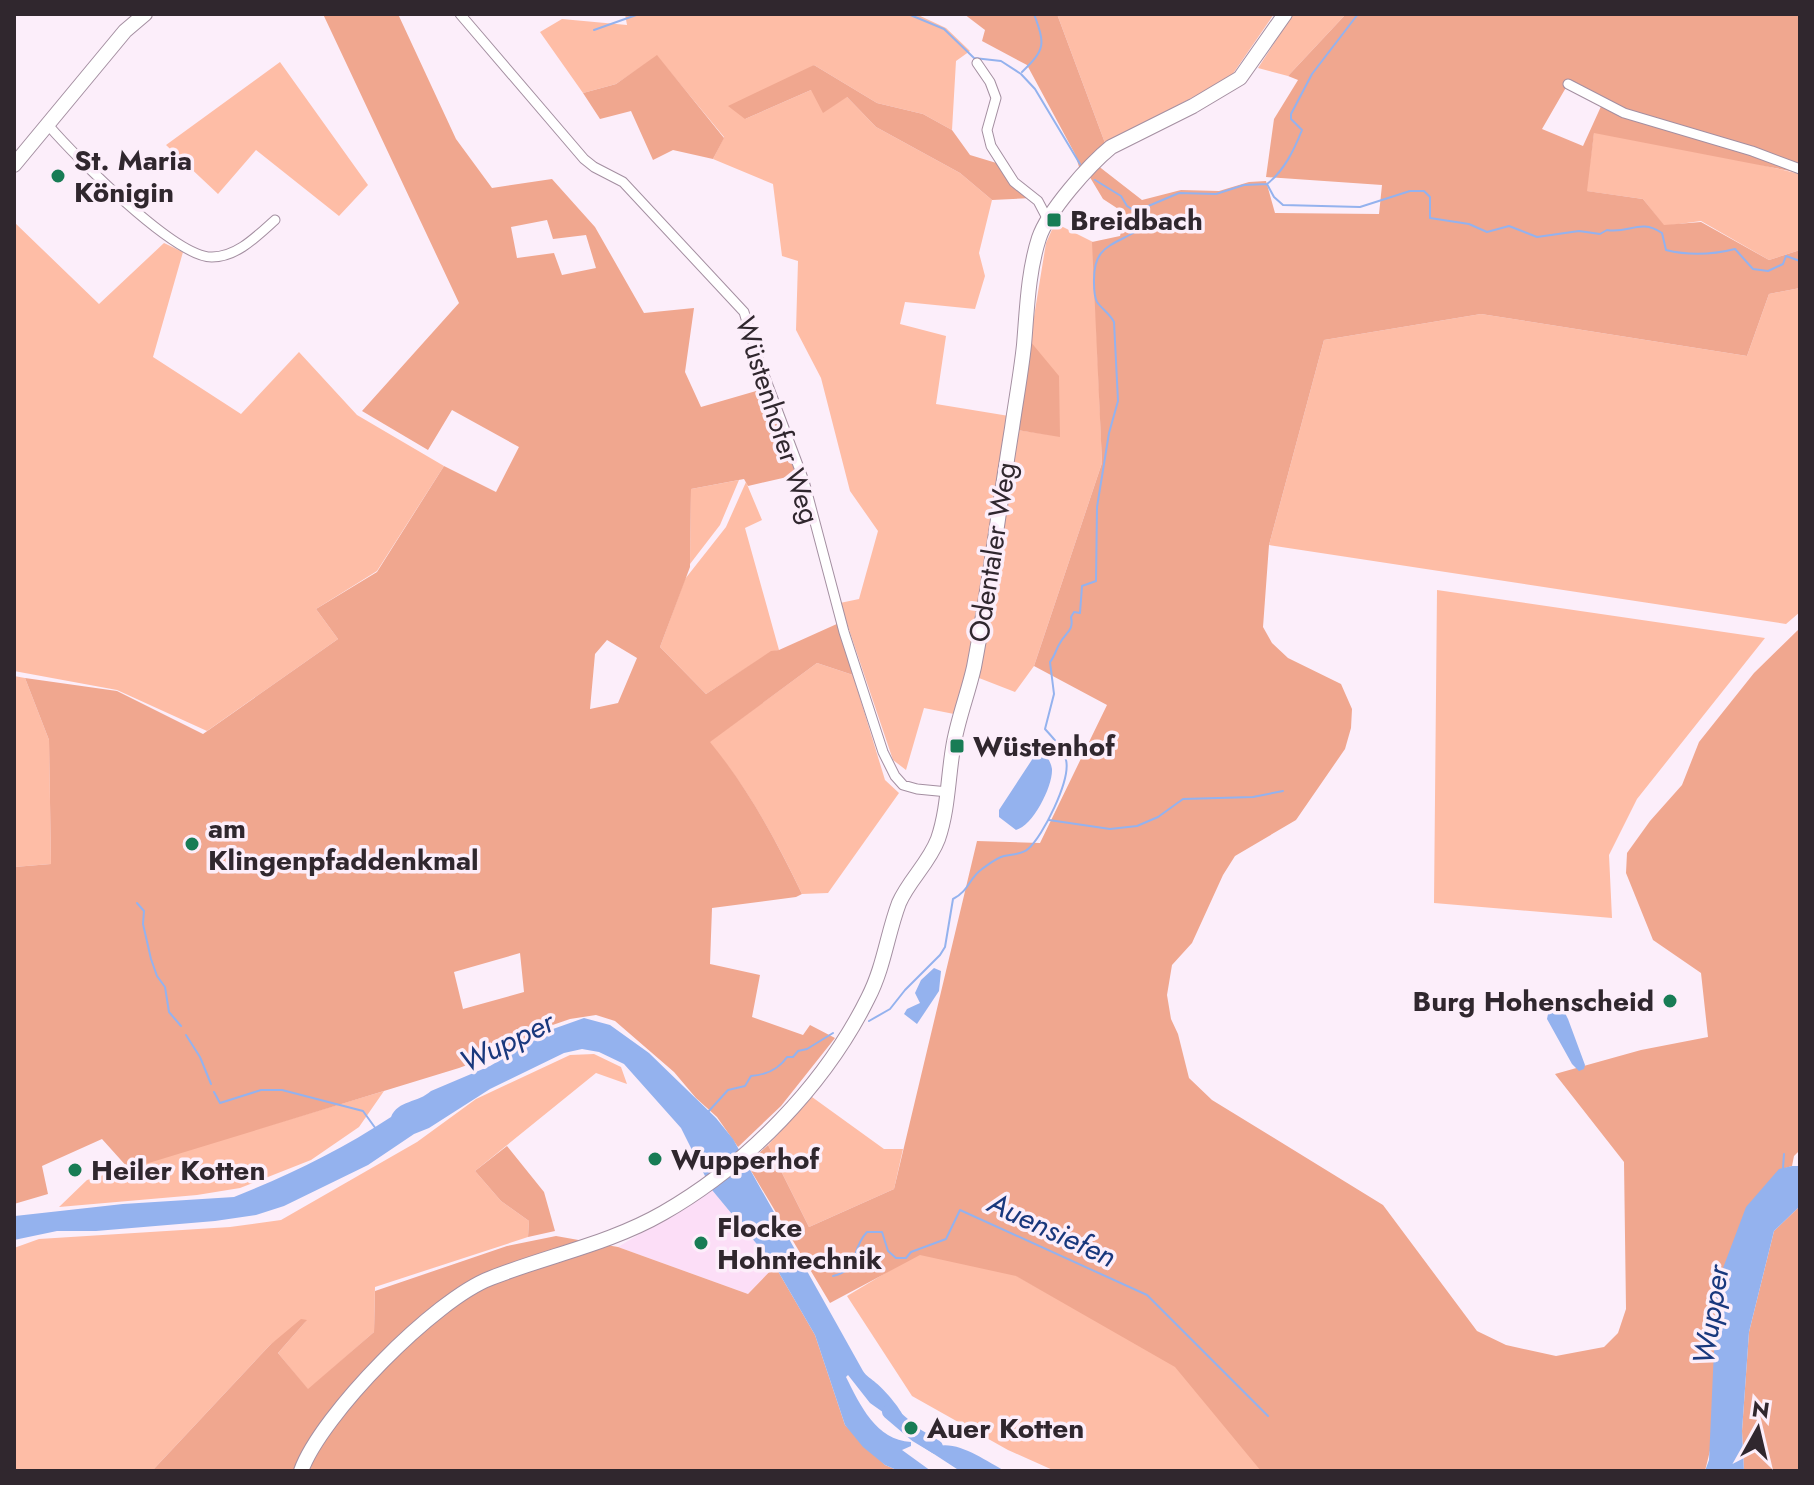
<svg xmlns="http://www.w3.org/2000/svg" width="1814" height="1485" font-family="Jost,sans-serif">
<style>
.built{fill:#fcdef7}
.green{fill:#febda6}
.forest{fill:#f0a78f;fill-rule:evenodd}
.water{fill:#94b2ee}
.lines{fill:none;stroke-linecap:round;stroke-linejoin:round}
.stream{stroke:#94b2ee;stroke-width:2}
.river{stroke:#94b2ee;stroke-width:14}
.street-casing{stroke:#a48fa1;stroke-width:11}
.secondary-casing{stroke:#a48fa1;stroke-width:16}
.street{stroke:#fff;stroke-width:9}
.secondary{stroke:#fff;stroke-width:14}
.poi-dot{fill:#187c55;stroke:#fceefa;stroke-width:3}
.labels{text-anchor:middle;stroke-width:7;stroke-linejoin:round;paint-order:stroke}
.poi-label{font-size:28px;font-weight:bold;fill:#30272e;stroke:#fceefa;text-anchor:start}
.street-label{font-size:28px;fill:#30272e;stroke:#fceefa}
.water-label{font-size:30px;font-style:italic;fill:#19387d;stroke:#fceefa}
</style>
<rect width="100%" height="100%" fill="#fceefa"/>
<path class="built" d="M712 1190 775 1266 748 1294 618 1247Z"/>
<path class="green" d="M625 14H916L946 28 970 51 956 61 952 130 923 114 877 103 814 65 745 119 811 90 847 97 876 127 960 173 992 200 979 253 985 276 975 309 905 302 900 324 946 336 936 404 1009 416 966 673 954 714 924 708 906 770 893 760 840 603 859 599 878 531 850 491 821 378 796 330 798 261 782 256 773 184 713 159 724 137 657 56 616 84 583 93 540 32 562 19 627 25Z
M1057 14H1274L1230 78 1105 143Z
M1293 14H1346L1288 76 1258 68Z
M280 62 368 185 339 216 256 150 218 194 166 145Z
M1594 132 1673 144 1800 174V250L1769 260 1701 221 1664 226 1643 199 1586 191Z
M14 222 99 304 164 243 183 252 153 357 241 414 299 352 357 415 444 466 377 571 316 609 338 639 207 731 117 690 14 671Z
M1055 223 1093 242 1102 463 1034 666 1015 692 979 678 1017 430 1060 436 1030 341 1046 243Z
M1800 288V612L1786 624 1269 545 1324 340 1481 314 1747 356 1769 294Z
M739 480 720 525 690 564 691 489Z
M746 482 762 520 745 528 779 650 771 652 706 694 660 647 685 579 726 527Z
M1437 590 1765 638 1637 799 1609 855 1612 918 1434 903Z
M817 663 853 675 885 780 899 793 828 893 802 894C776 840 748 788 709 742Z
M14 676 25 678 49 740 51 864 14 867Z
M594 1054 621 1067 627 1084 596 1073 475 1171 501 1201 529 1221 528 1237 375 1287 374 1332 308 1390 278 1353 306 1321 270 1345 152 1471H14V1248L39 1239 230 1227 281 1220 417 1142 476 1099 570 1055Z
M384 1091 359 1127 311 1160 240 1188 197 1195 59 1207 87 1180Z
M812 1097 884 1149H903L894 1189 809 1227 768 1145Z
M919 1253 1015 1275 1177 1366 1262 1471H1055L1008 1450 912 1396 847 1296Z"/>
<path class="forest" d="M323 14H398L456 139 492 188 552 179 595 227 644 313 694 308 685 372 701 407 763 389 778 420 796 475 748 486 744 479 691 489 690 567 660 647 706 694 771 651 779 650 839 623 853 675 817 663 710 742C748 788 776 840 802 894L796 897 712 908 710 964 760 975 752 1017 803 1035 810 1025 835 1038 781 1106 738 1147 717 1117 696 1098 674 1072 615 1021 596 1015 570 1019 544 1028 523 1044 459 1068 129 1169 102 1139 42 1166 48 1194 14 1204V867L51 864 49 740 25 678 117 691 203 734 338 639 316 609 377 572 444 466 496 492 519 447 452 410 428 450 362 411 459 303ZM547 220 553 239 586 235 596 268 562 275 554 253 517 258 511 227ZM607 640 637 658 618 703 590 709 595 654ZM520 953 524 992 463 1009 454 972Z
M964 14H1057L1105 143 1080 170 1075 154 1027 65 982 41 985 30Z
M1346 14H1800V173L1594 133 1587 191 1643 199 1664 225 1701 222 1769 260 1800 250V288L1769 294 1747 356 1481 314 1324 340 1269 545 1263 627 1272 643 1288 658 1341 684 1352 709 1351 728 1345 749 1296 820 1235 856 1223 875 1192 943 1172 965 1167 995 1171 1019 1178 1034 1189 1078 1212 1100 1383 1205 1477 1331 1506 1345 1556 1356 1604 1347 1618 1333 1626 1309 1624 1162 1555 1074 1641 1050 1708 1037 1701 973 1653 940 1626 873 1627 853 1650 821 1682 785 1699 742 1754 673 1800 628V1150L1794 1156 1792 1166 1779 1170 1705 1471H1261L1175 1367 1016 1276 920 1255 830 1303 747 1164 768 1145 809 1227 894 1189 977 841 1040 843 1107 705 1034 666 1102 463 1092 242 1120 236 1126 214 1103 199 1088 174 1097 165 1142 200 1181 190 1219 191 1249 182 1266 181 1275 213 1379 214 1382 185 1266 177 1274 119 1298 80 1288 76ZM1568 84 1603 102 1583 146 1542 129Z
M657 55 724 138 713 159 673 150 653 160 631 111 600 119 583 93 616 84Z
M814 65 877 103 923 114 952 130 970 155 1003 165 1032 198 992 200 960 173 876 127 847 97 823 113 811 90 745 119 728 106Z
M1030 341 1059 376 1060 437 1017 430Z
M507 1146 544 1192 555 1231 528 1237 529 1221 501 1201 475 1171Z
M1800 1206V1471H1744L1742 1431 1749 1332 1774 1231Z
M556 1236 618 1247 748 1294 775 1266 815 1335 845 1425 885 1465 899 1471H152L270 1345 301 1319 307 1320 278 1353 308 1389 374 1332 375 1291 507 1246Z"/>
<path class="water" d="M1042 751C1047 756 1051 762 1052 769 1053 786 1033 826 1016 830L999 817V810L1037 752Z
M934 968 941 971 939 991 917 1024 904 1014 907 1009 920 1003 915 993 921 980Z
M1555 1010 1565 1013 1568 1019 1585 1065 1584 1069 1579 1071 1572 1064 1547 1019 1548 1014Z
M584 1018 610 1025 649 1053 716 1118 733 1139C776 1216 820 1294 863 1371 866 1376 872 1379 876 1383 884 1389 904 1412 905 1421L901 1425 870 1403 848 1375 846 1377C860 1405 876 1440 911 1442V1446L902 1450 931 1471H899L885 1465 863 1447 845 1425 815 1335 775 1266 712 1190 681 1128 624 1064 599 1052 582 1049 564 1053 490 1089 429 1128 414 1134 368 1165 284 1206 256 1215 215 1221 96 1231H57L14 1240 15 1216 123 1204 234 1197C289 1175 341 1150 391 1117 398 1100 418 1103 431 1091L490 1066 553 1029Z
M1792 1166H1800V1206L1774 1231 1749 1332 1742 1431 1744 1471H1705L1709 1460 1717 1284 1746 1207 1779 1169Z
M922 1436 938 1446C959 1441 986 1461 1005 1471H960L917 1443Z"/>
<g class="lines">
<path class="stream" d="M908 14 944 29 974 58 1001 61 1021 74 1035 89 1080 164
M594 30 639 14
M1022 72C1046 49 1045 44 1034 14
M1095 180 1121 196 1127 206 1138 213
M1267 184C1284 171 1294 150 1302 130L1291 119V114L1312 74 1358 14
M1049 820 1110 829 1137 826 1158 817 1183 799 1253 797 1283 791
M137 903 144 911 143 924 151 959 157 976 165 987 169 1012 181 1026
M869 1021 890 1009 905 990 940 955 945 947 953 899C969 891 969 878 982 869 989 864 996 858 1004 856 1012 854 1021 855 1028 849 1043 836 1071 780 1066 760 1063 748 1053 738 1045 729L1054 694 1050 662C1055 656 1056 649 1060 643 1066 632 1074 631 1071 617L1074 612 1080 613 1082 586 1096 581 1097 507 1109 433 1118 401 1114 322C1110 314 1102 309 1097 302 1094 296 1094 289 1094 283 1093 248 1108 247 1135 232L1140 214 1146 207 1179 193 1216 194 1244 185 1267 184 1274 197 1283 205 1360 207 1410 191H1424L1430 197V218L1469 224 1487 232 1509 226 1537 237 1579 231 1600 234 1607 230C1629 234 1640 218 1662 233L1666 250C1690 256 1711 255 1735 249L1753 269 1768 271 1783 264 1786 256 1800 261
M186 1035 200 1057 211 1084
M214 1092 220 1103 261 1090H282L363 1111 376 1129
M708 1112 728 1090 745 1086 751 1076C765 1075 779 1069 787 1057H793L798 1051 807 1049 833 1033
M1783 1168 1784 1154
M833 1276C862 1269 849 1251 867 1232H882L888 1251 896 1258H906L911 1252 946 1239 960 1210 1147 1295 1268 1416"/>
<path class="river" d="M889 1412 916 1435 936 1447"/>
<defs>
<path id="street" d="M460 14 584 159 594 167 623 182 744 312 758 359 804 481 844 632 883 752 895 776 903 785 917 789 948 792
M977 63 990 82 996 98 987 130 991 146 1014 182 1038 201 1048 220
M1568 84 1624 113 1752 151 1800 169
M49 126C74 155 175 258 212 257 237 257 257 236 275 220"/>
<path id="secondary" d="M14 165 125 31 145 14
M301 1471C321 1415 435 1299 491 1278 549 1255 609 1244 663 1213 747 1165 825 1085 868 998 884 967 887 935 899 903 909 880 929 863 938 839 948 810 948 778 953 748 957 721 968 694 974 667 989 588 999 508 1012 428 1016 400 1021 373 1024 345 1027 310 1028 272 1039 238 1048 211 1089 165 1111 147L1193 106 1240 78 1285 14"/>
</defs>
<use href="#street" class="street-casing"/>
<use href="#secondary" class="secondary-casing"/>
<use href="#street" class="street"/>
<use href="#secondary" class="secondary"/>
</g>
<g class="poi-dot">
<circle cx="58" cy="176" r="8"/>
<rect x="1046" y="212" width="16" height="16" rx="4"/>
<rect x="949" y="738" width="16" height="16" rx="4"/>
<circle cx="192" cy="844" r="8"/>
<circle cx="1670" cy="1001" r="8"/>
<circle cx="655" cy="1159" r="8"/>
<circle cx="75" cy="1170" r="8"/>
<circle cx="701" cy="1243" r="8"/>
<circle cx="911" cy="1428" r="8"/>
</g>
<g class="labels">
<g class="poi-label">
<text x="74" y="170">St. Maria<tspan x="74" dy="32">Königin</tspan></text>
<text x="1070" y="230">Breidbach</text>
<text x="973" y="756">Wüstenhof</text>
<text x="208" y="838">am<tspan x="208" dy="32">Klingenpfaddenkmal</tspan></text>
<text x="1654" y="1011" text-anchor="end">Burg Hohenscheid</text>
<text x="671" y="1169">Wupperhof</text>
<text x="91" y="1180">Heiler Kotten</text>
<text x="717" y="1237">Flocke<tspan x="717" dy="32">Hohntechnik</tspan></text>
<text x="927" y="1438">Auer Kotten</text>
</g>
<g class="street-label">
<text transform="translate(778 420) rotate(72)" y="10">Wüstenhofer Weg</text>
<text transform="translate(992 552) rotate(-81)" y="10">Odentaler Weg</text>
</g>
<g class="water-label">
<text transform="translate(507 1042) rotate(-26)" y="10">Wupper</text>
<text transform="translate(1052 1230) rotate(25)" y="10">Auensiefen</text>
<text transform="translate(1711 1315) rotate(-81)" y="10">Wupper</text>
</g>
</g>
<rect width="1814" height="1485" fill="none" stroke="#30272e" stroke-width="32"/>
<g transform="translate(1758 1429) rotate(8)" stroke="#fceefa" stroke-width="6" paint-order="stroke">
<path d="M0-6L14 30L0 20L-14 30Z" fill="#30272e"/>
<text y="-12" font-size="22" font-weight="bold" text-anchor="middle" fill="#30272e">N</text>
</g>
</svg>
